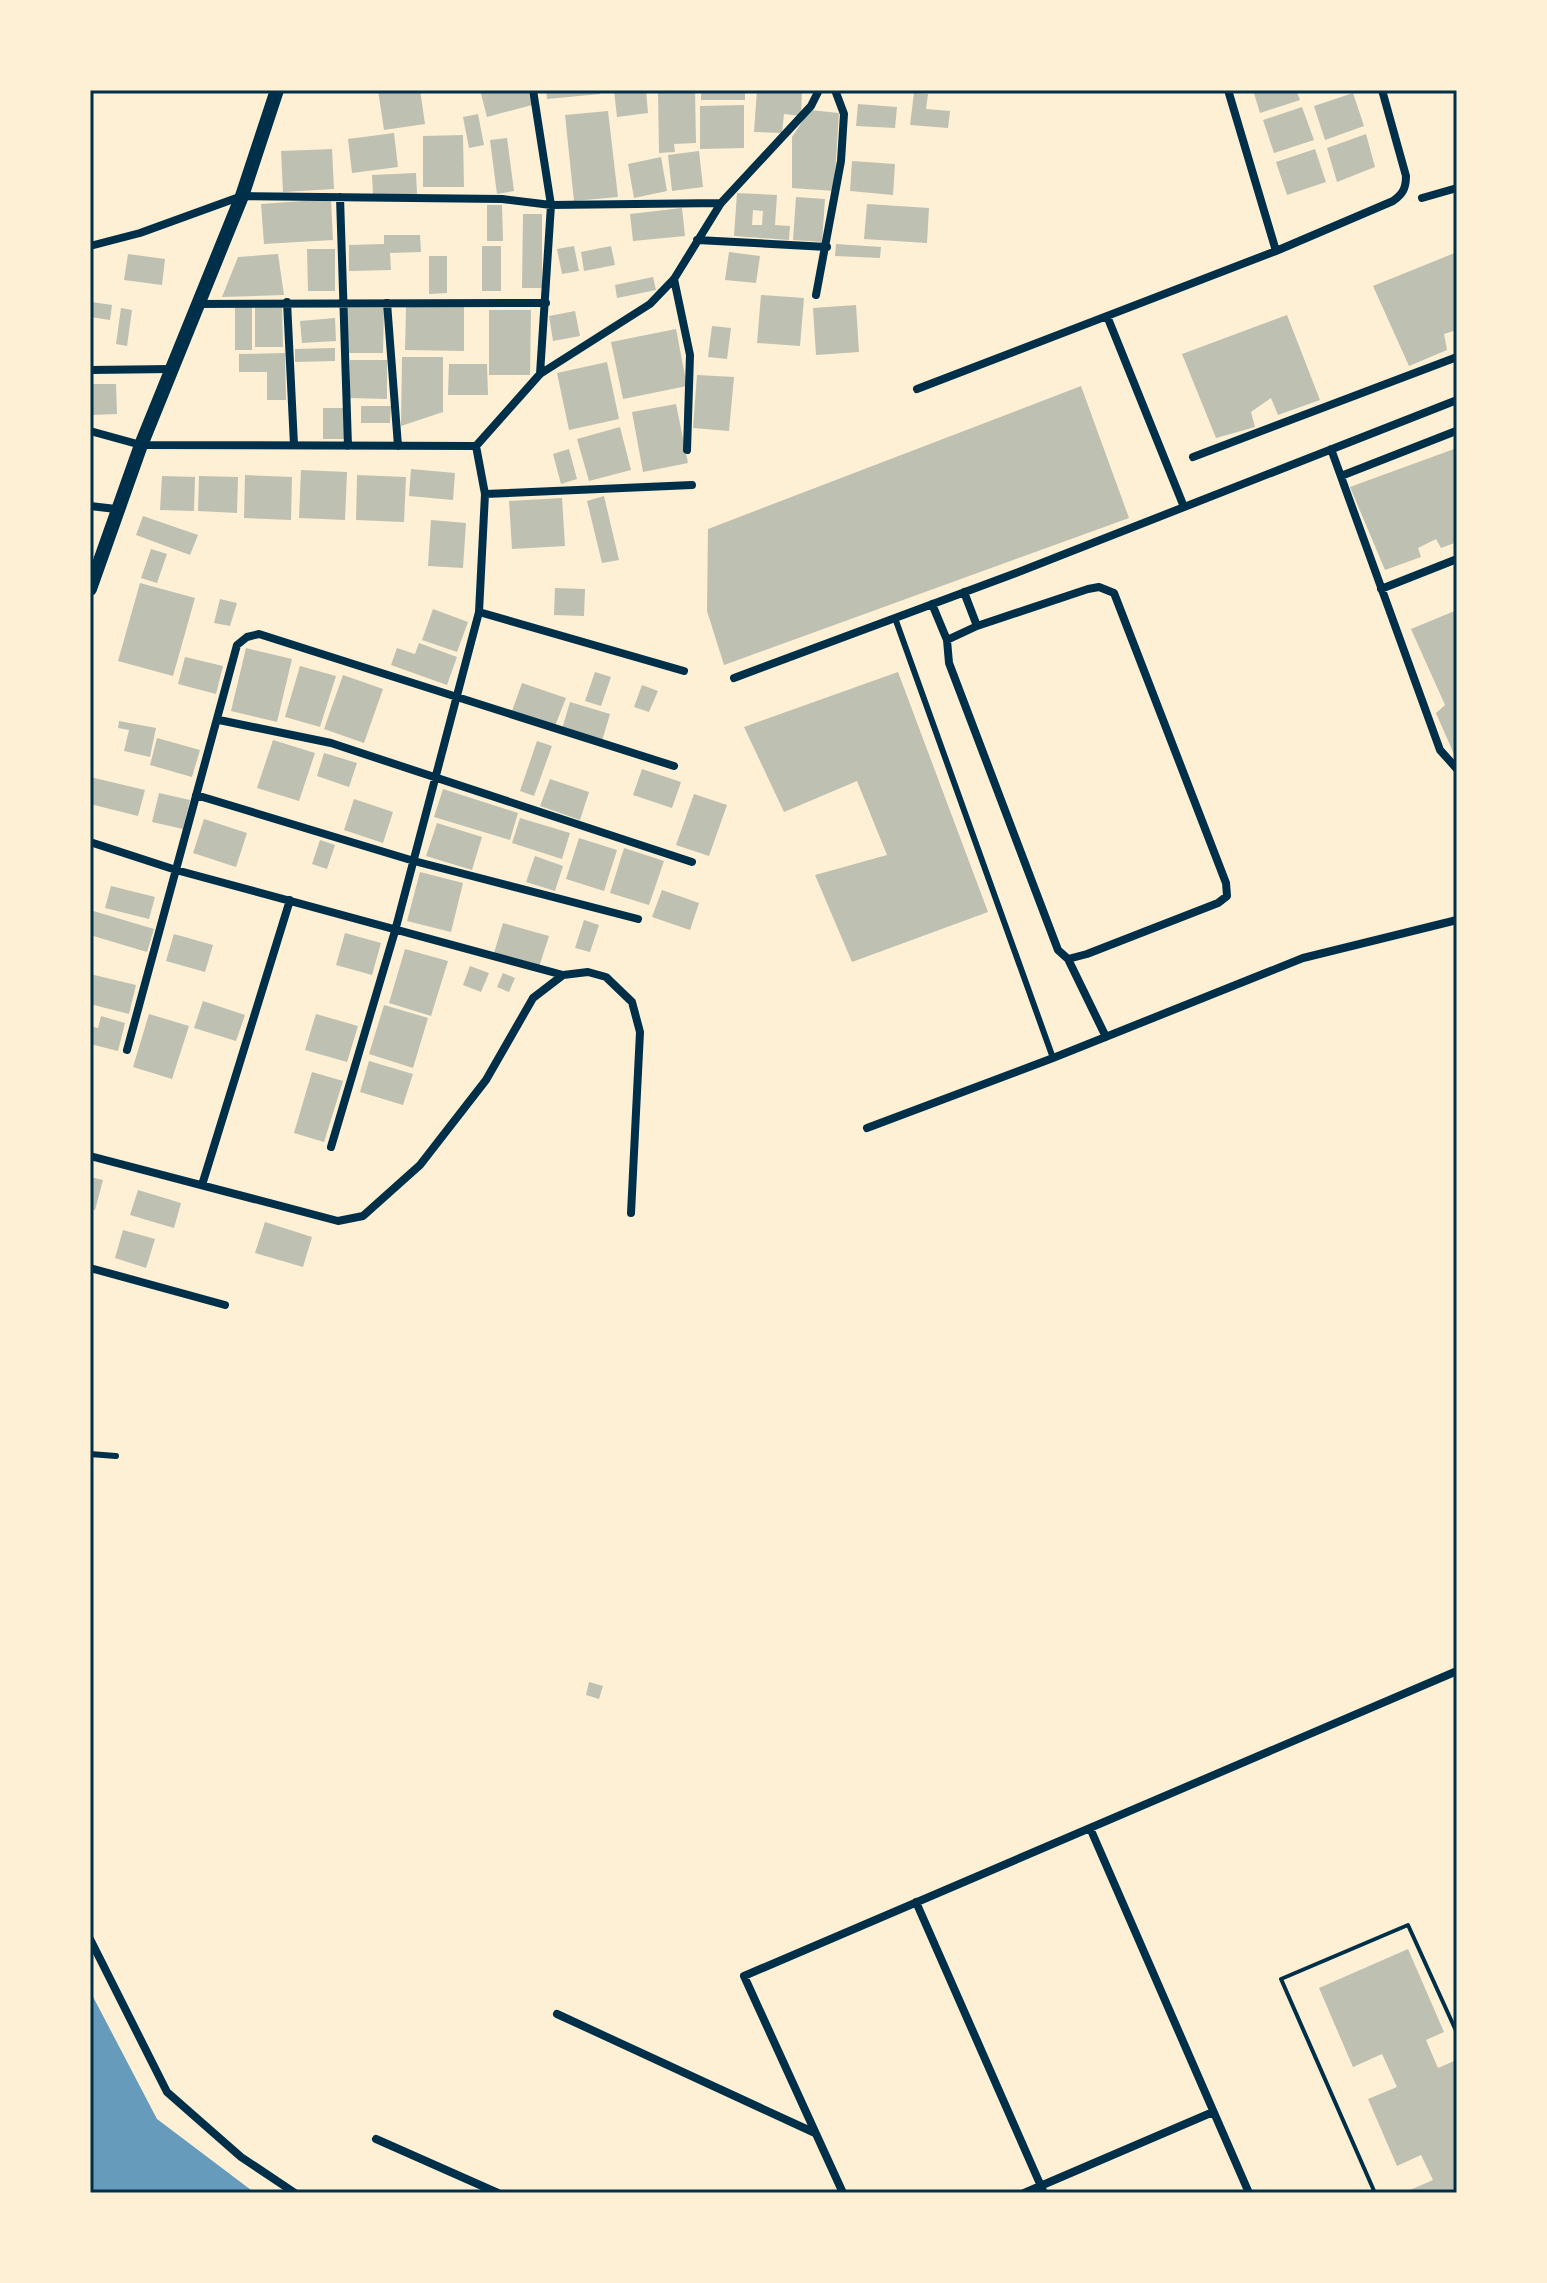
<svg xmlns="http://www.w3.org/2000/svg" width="1547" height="2283" font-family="'Space Grotesk',sans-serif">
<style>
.water{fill:#669bbc}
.building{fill:#bec0b2;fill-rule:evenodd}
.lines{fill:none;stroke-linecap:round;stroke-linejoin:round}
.path{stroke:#003049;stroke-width:4}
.service{stroke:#003049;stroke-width:6}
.minor{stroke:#003049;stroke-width:8}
.tertiary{stroke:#003049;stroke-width:14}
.neatline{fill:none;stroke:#003049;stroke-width:3}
</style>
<rect width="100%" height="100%" fill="#fdf0d5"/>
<path class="water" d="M90 1991 157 2119 255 2193H90Z"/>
<path class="building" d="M378 90H420L425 124 384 130Z
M480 90H528L532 105 487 117Z
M546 90H600V94L547 99Z
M614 90H646L648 113 617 117Z
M658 90H695L696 143 674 144 675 152 659 153Z
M701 90H745V100H701Z
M757 90H802L801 116 784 114 782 133 754 132Z
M1253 90H1296L1300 100 1260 113Z
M914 93 928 94 926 109 950 111 948 128 910 125Z
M1353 93 1364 126 1325 140 1314 106Z
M858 104 897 107 895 128 856 126Z
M744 105V148L700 149V106Z
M1302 107 1314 140 1274 153 1263 120Z
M810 110 839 113 834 191 792 188V137Z
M608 111 618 197 574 201 565 115Z
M478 114 484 145 469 148 463 117Z
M394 133 398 167 352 173 348 139Z
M1366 134 1375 167 1337 182 1327 148Z
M463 135 464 187H423V136Z
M507 138 514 191 497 194 490 140Z
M332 149 334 189 283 192 281 151Z
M1315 149 1326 182 1287 195 1276 162Z
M699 151 703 187 672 191 668 155Z
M661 157 667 191 634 198 628 164Z
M852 161 895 164 893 195 850 191Z
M416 173 417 194 373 195 372 175Z
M737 193 777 195 775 225 790 226 789 240 734 236ZM753 210 763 211 762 225H752Z
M796 197 825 199 822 242 793 240Z
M331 199 333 240 264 244 261 204Z
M867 204 929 208 927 243 864 239Z
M487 205H502L503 241H487Z
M682 208 685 236 633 241 630 214Z
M523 214H542V288H522Z
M384 235H420L421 252 390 253 391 270 349 271V245L384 244Z
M836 244 881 247 880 258 835 256Z
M482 246H501V291H482Z
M574 246 579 271 562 274 557 249Z
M611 246 615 265 584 271 581 252Z
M307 249H335V291H308Z
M729 252 760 256 756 283 725 280Z
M1457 252V330L1444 334 1447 350 1409 366 1373 286Z
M128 254 165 259 162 285 124 280Z
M278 254 284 295 222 297 238 257Z
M429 256H447V293L429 294Z
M653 277 656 290 617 298 615 285Z
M761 295 804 298 800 346 757 343Z
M92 302 112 305 110 320 90 317Z
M282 305 283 347H255V306Z
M856 305 859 352 816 355 813 308Z
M252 306V350H235V307Z
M406 307H464V351L405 350Z
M121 308 132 310 127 346 116 344Z
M346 308H384L383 353H346Z
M489 310H531L530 375H489Z
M575 311 580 336 553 341 549 316Z
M1287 315 1320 400 1278 415 1271 398 1251 412 1255 427 1216 438 1182 354Z
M335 318 336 341 302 343 300 321Z
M712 326 731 328 727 359 708 357Z
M676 329 687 386 623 399 611 342Z
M335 348V361L295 362V349Z
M285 353 286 400H267V372H239V354Z
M402 357H443V412L401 426Z
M350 360H387V399L350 398Z
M607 362 619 419 569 430 557 373Z
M449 364H487L488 395H448Z
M697 375 734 377 729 431 693 428Z
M90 384H116L117 414 90 415Z
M1081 386 1129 518 724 665 707 611 708 529Z
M676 404 688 463 643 472 632 412Z
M361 406H391L390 423H361Z
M323 408H344L345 439H323Z
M620 427 631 470 589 481 577 439Z
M569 449 577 479 561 484 553 454Z
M1454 449 1457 458V542L1441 548 1436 539 1418 548 1421 557 1385 570 1350 487Z
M411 469 455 473 453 500 409 496Z
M301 470 347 472 345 520 299 518Z
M245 475 292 477 291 520 244 518Z
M357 475 406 477 404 522 356 520Z
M162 476 195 477 194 511 160 510Z
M199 476 238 477 237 513 198 511Z
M604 496 619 560 602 563 587 501Z
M562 498 565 546 512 549 509 501Z
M143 516 198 535 190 555 136 535Z
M431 520 466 523 463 568 428 566Z
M151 549 167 554 157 583 141 578Z
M140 583 195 598 173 676 118 661Z
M555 588 585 589 584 616 554 615Z
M220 599 237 603 230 626 214 623Z
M433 609 468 622 457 652 422 640Z
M1457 610V761L1436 713 1445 705 1411 629Z
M419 643 457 657 447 685 391 665 397 648 415 654Z
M246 648 292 659 277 722 231 711Z
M185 657 223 666 216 694 178 684Z
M300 666 336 676 320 727 285 717Z
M595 672 611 677 601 706 585 701Z
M898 672 988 912 852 962 815 875 887 855 857 781 784 812 744 727Z
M343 675 383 689 364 743 324 729Z
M522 683 566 698 555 726 512 711Z
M642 685 658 691 649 712 634 707Z
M570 702 610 714 602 741 562 729Z
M119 721 156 728 150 757 124 751 129 730 118 728Z
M157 738 200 750 192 777 150 765Z
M273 740 315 753 299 801 257 788Z
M537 741 552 746 534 796 520 791Z
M324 753 357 763 349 787 317 776Z
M642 769 681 782 672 808 633 795Z
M90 777 145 790 138 816 90 804Z
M550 779 589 792 580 820 540 806Z
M443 789 518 813 510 840 434 817Z
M159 793 190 800 183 829 152 822Z
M694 794 727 805 709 856 676 845Z
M354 799 393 812 383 843 344 830Z
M520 818 570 833 562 859 512 843Z
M204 819 247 833 236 867 193 853Z
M437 823 482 837 472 870 426 856Z
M579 838 617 850 604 891 566 879Z
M320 840 335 845 327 869 312 864Z
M624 848 664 861 649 905 610 893Z
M535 856 563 866 555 891 526 882Z
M420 872 463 883 451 932 407 921Z
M111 886 155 897 149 919 105 908Z
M662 890 699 903 690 930 652 917Z
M90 910 154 929 147 952 90 935Z
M584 920 599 925 590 952 575 948Z
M503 923 549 936 539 967 494 953Z
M345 933 381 943 372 975 336 965Z
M174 934 213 945 205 972 166 961Z
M405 949 448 961 431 1016 389 1003Z
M470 966 489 973 481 992 463 985Z
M503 973 515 978 509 992 497 987Z
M90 974 136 985 129 1014 90 1004Z
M203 1001 245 1015 236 1041 194 1028Z
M384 1005 428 1018 413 1068 369 1054Z
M149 1014 189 1026 172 1079 133 1067Z
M316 1014 358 1026 347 1062 305 1050Z
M101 1016 125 1023 118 1051 90 1044V1026L98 1028Z
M369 1061 413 1074 403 1105 360 1092Z
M312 1072 343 1081 324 1142 294 1133Z
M90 1177 103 1180 95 1210 90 1209Z
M138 1190 181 1203 174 1228 130 1215Z
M265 1222 312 1237 303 1267 255 1253Z
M123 1230 155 1239 146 1268 115 1258Z
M589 1682 603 1686 599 1699 586 1695Z
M1408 1949 1444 2032 1426 2040 1438 2068 1454 2061 1457 2066V2193H1403L1433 2180 1421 2155 1397 2166 1368 2099 1397 2087 1382 2054 1353 2067 1319 1988Z"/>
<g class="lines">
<path class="path" d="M1375 2193 1281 1979 1408 1925 1457 2033"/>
<path class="service" d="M895 618 1053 1058
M90 1454 116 1456"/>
<path class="minor" d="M533 90 551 205 540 374
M1228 90 1276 251
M340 197 348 446
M1422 198 1457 188
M697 240 827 247
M90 246 140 233 242 196 502 199 551 205 721 203
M674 279 690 355 687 450
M816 295 841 161 844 114 835 90
M287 302 294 445
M387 303 398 446
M196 304 546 303
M1107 316 1184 507
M90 370 171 369
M917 389 1276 251 1393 201C1403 194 1406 188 1406 176L1382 90
M90 431 141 445 476 446 540 374 650 304 674 279 721 203 811 106 819 90
M1331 449 1440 750 1457 769
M1193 457 1457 357
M1341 476 1456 431
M485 494 692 485
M90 506 116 509
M1381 589 1457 559
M932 604 947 640 949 663 1058 950 1068 959 1087 954 1218 903 1227 896 1226 883 1114 593 1099 587 1088 589 977 626 964 592
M479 612 684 671
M947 640 977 626
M734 678 1016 573 1457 400
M219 720 331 743 692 862
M196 795 414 861 638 919
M90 842 176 870 563 975
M1068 959 1106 1037
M127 1050 237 645 247 637 259 634 674 766
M867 1128 1053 1058 1303 958 1457 920
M331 1147 395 931 479 612 485 494 476 446
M90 1156 338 1221 363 1216 420 1165 486 1080 533 998 563 975 588 972 606 977 632 1002 640 1032 631 1213
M202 1185 290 900
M90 1268 225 1305
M1090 1828 1249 2193
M916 1902 1044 2193
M90 1939 167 2092 241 2157 295 2193
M557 2014 815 2133
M376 2139 498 2193
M843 2193 744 1976 1457 1671
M1024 2193 1213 2112"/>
<path class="tertiary" d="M90 589 141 445 242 196 277 90"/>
</g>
<rect width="1547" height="2283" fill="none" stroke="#fdf0d5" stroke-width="184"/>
<rect x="92" y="92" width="1363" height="2099" class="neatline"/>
</svg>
